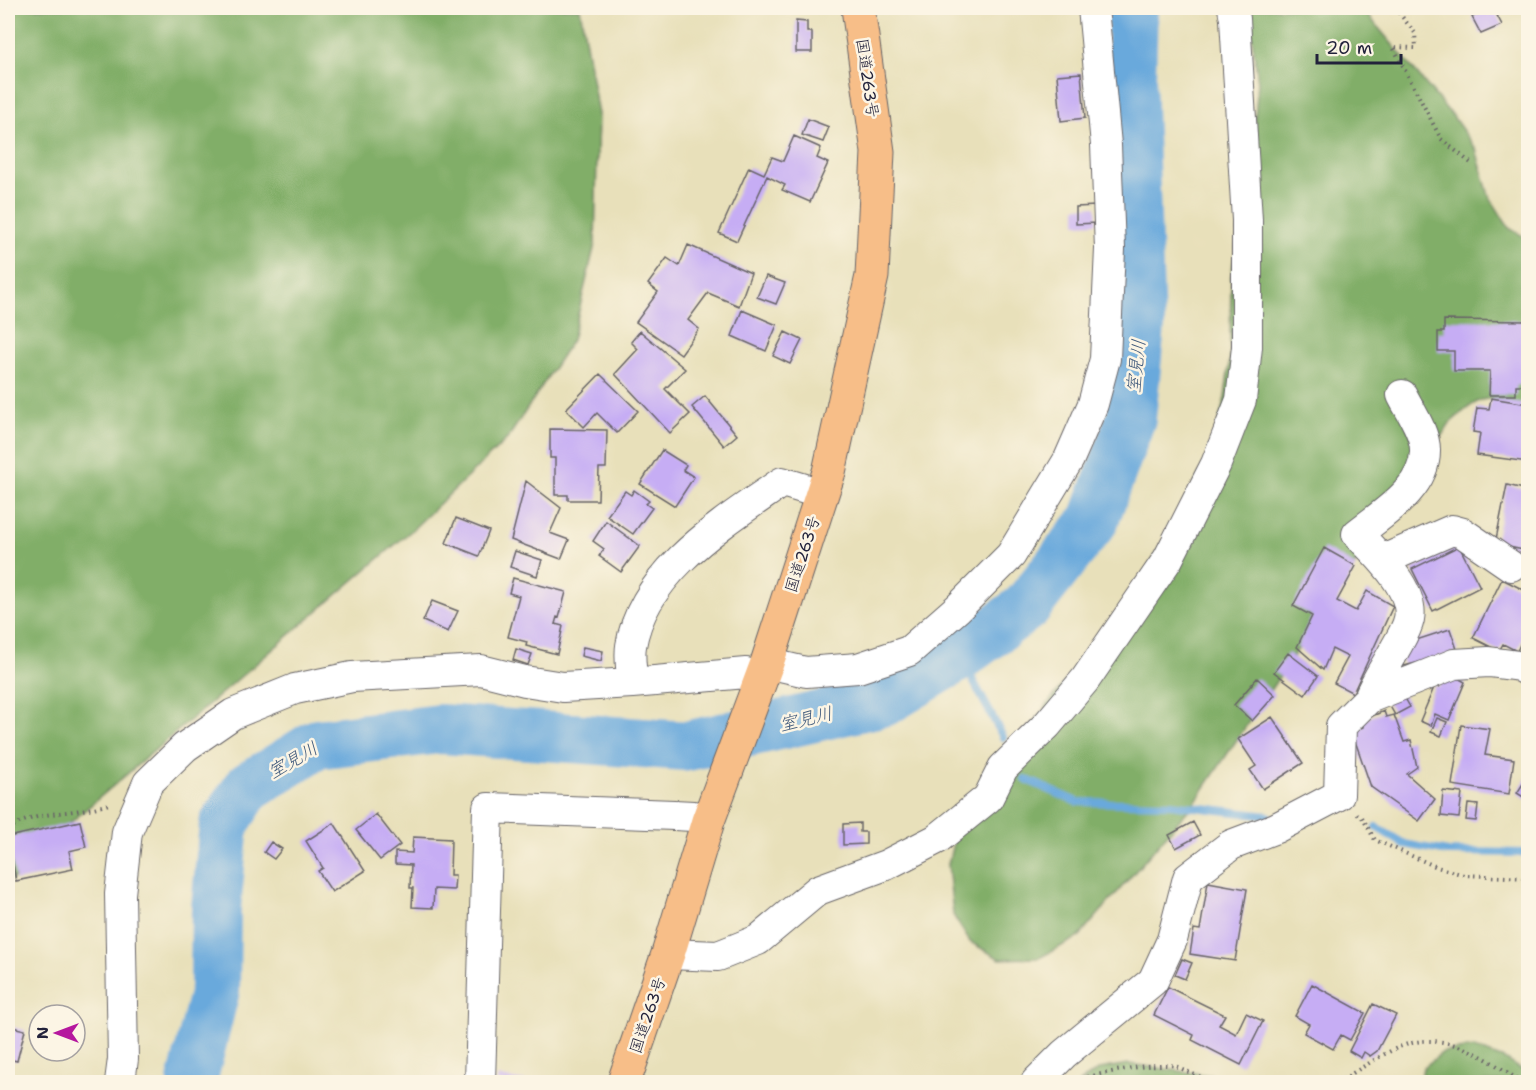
<svg xmlns="http://www.w3.org/2000/svg" width="1536" height="1090" font-family="'Shantell Sans','Klee One',sans-serif">
<style>
.forest{fill:#81ae67;stroke:#526851;stroke-width:1.5}
.lines{fill:none;stroke-linecap:round;stroke-linejoin:round}
.stream{stroke:#69a9dc;stroke-width:8}
.river{stroke:#69a9dc;stroke-width:50}
.building{fill:#c6adf4}
.street-casing{stroke:#676467;stroke-width:32}
.highway-casing{stroke:#676467;stroke-width:35}
.path{stroke:#676467;stroke-width:4;stroke-dasharray:1.5 4.5;stroke-linecap:butt}
.street{stroke:#fff;stroke-width:30}
.highway{stroke:#f7be88;stroke-width:33}
.labels{text-anchor:middle;stroke-width:5;stroke-linejoin:round;paint-order:stroke}
.street-label{font-size:16px;fill:#22223b;stroke:#fcf5e5}
.water-label{font-size:18px;font-style:italic;fill:#3e587b;stroke:#fcf5e5}
</style>
<rect width="100%" height="100%" fill="#fcf5e5"/>
<filter id="ink" filterUnits="userSpaceOnUse"><feTurbulence type="fractalNoise" baseFrequency=".0167" numOctaves="2"/><feDisplacementMap in="SourceGraphic" scale="12" xChannelSelector="R" yChannelSelector="G"/><feConvolveMatrix kernelMatrix="1 2 1 2 8 2 1 2 1" color-interpolation-filters="sRGB"/></filter>
<filter id="wash" filterUnits="userSpaceOnUse"><feTurbulence type="fractalNoise" baseFrequency=".008" numOctaves="4" result="noise"/><feDisplacementMap in="SourceGraphic" scale="24" xChannelSelector="R" yChannelSelector="G"/><feGaussianBlur stdDeviation="1.35" result="paint"/><feColorMatrix in="noise" values="0 0 0 0 0 0 0 0 0 0 0 0 0 0 0 0 0 1.4 0 .05"/><feComposite in="paint" operator="in"/></filter>
<g filter="url(#wash)">
<rect width="100%" height="100%" fill="#e8e0ba"/>
<path class="forest" d="M8 8H580L598 114 595 244 572 340 508 438 411 531 64 828 8 884Z
M1248 8H1362L1454 118 1476 149 1489 196 1509 228 1528 239V407C1487 395 1484 392 1450 423L1195 802 1079 937 1039 958 1000 959 970 942 953 915 948 864 959 819 1123 606 1169 534 1210 453 1225 398 1230 357 1231 277 1253 140 1258 82Z
M1474 1048 1504 1059 1528 1073V1082H1420L1423 1068 1443 1052Z
M1129 1064 1223 1077 1233 1082H1080L1100 1069Z"/>
<g class="lines">
<path class="stream" d="M960 656 1003 737
M1025 779 1077 802 1170 804 1268 816
M1376 827 1404 844 1448 852 1528 853"/>
<path class="river" d="M192 1082 215 990 216 908 224 824 248 787 317 744 440 729 687 746 885 701 960 656 1026 607 1094 520 1131 418 1140 326 1131 78 1133 8"/>
</g>
<g id="blocks">
<path class="building" d="M1491 8H1493L1502 25 1481 34 1472 17Z
M796 21 807 22V32H812V52H796Z
M1081 73 1085 118 1061 121 1057 75Z
M808 119 829 127 823 142 802 135Z
M794 136 821 148 817 158 828 163 810 202 782 190 785 185 767 176 737 241 719 233 749 167 764 174 772 157 783 161Z
M1096 206 1097 223 1076 224V207Z
M688 245 751 273 739 306 708 293 688 320 699 329 681 354 636 322 658 292 648 284 667 258 679 266Z
M766 276 785 283 776 304 757 297Z
M742 310 777 325 766 351 732 336Z
M1444 320 1528 321V385H1516V395H1489L1490 371H1454V351H1438V332H1444Z
M640 331 685 369 665 389 690 414 670 433 615 374 638 349 631 342Z
M785 332 802 340 790 364 773 356Z
M600 374 638 411 617 433 597 413 584 427 566 409Z
M705 396 737 435 724 446 692 407Z
M1491 398 1528 404V462L1477 455 1480 433 1473 432 1477 408 1489 409Z
M550 429 607 430 606 468H599L598 500H568V495H555V458H550Z
M662 450 686 465 683 470 694 477 675 506 640 484Z
M526 481 561 508 550 533 569 540 561 559 511 540Z
M1507 485 1528 490V551L1495 544Z
M634 490 649 501 646 504 652 508 633 534 607 516 625 491 631 495Z
M456 518 489 531 479 556 446 543Z
M606 521 640 546 621 572 599 556 604 549 593 541Z
M1459 546 1480 587 1433 611 1412 569Z
M1324 548 1356 566 1337 601 1356 611 1367 591 1393 606 1353 693 1334 683 1348 657 1332 649 1323 670 1297 647 1312 616 1293 606Z
M515 551 542 560 537 576 510 567Z
M513 578 566 592 559 618 557 617 555 624 563 626 557 654 526 646 527 642 508 637 519 596 509 593Z
M1502 579 1528 592V627L1517 651 1503 644 1499 651 1473 638Z
M432 601 458 611 448 632 423 621Z
M1450 629 1458 652 1404 666 1400 652 1404 644Z
M583 647 603 651 601 661 581 656Z
M516 649 532 654 528 665 513 660Z
M1288 653 1318 676 1305 695 1274 672Z
M1454 676 1465 682 1449 720 1435 714 1431 726 1420 721 1435 685 1439 687 1442 679Z
M1257 678 1275 695 1252 721 1234 705Z
M1402 693 1410 707 1395 715 1387 701Z
M1384 711 1386 717 1394 715 1404 742 1411 740 1417 767 1407 774 1435 799 1419 821 1371 787 1352 732 1363 727V720Z
M1272 717 1303 763 1263 789 1250 770 1256 766 1238 739Z
M1437 718 1447 722 1441 736 1431 732Z
M1461 725 1490 729 1485 755 1514 759 1509 794 1452 785Z
M1528 776V800L1517 793Z
M1443 791 1462 793 1459 818 1441 816Z
M1468 804 1478 805 1476 821 1466 820Z
M376 814 400 845 380 860 356 830Z
M80 821 86 847 69 851 73 869 16 881 8 837Z
M1193 822 1200 835 1176 848 1169 835Z
M334 823 365 871 332 892 318 871 323 868 306 841Z
M860 823V832H866V844L843 845V824Z
M413 837 451 839 450 875H455L454 890 434 889 433 908 412 907 413 888H410L411 865 395 864V852L412 853Z
M271 842 282 849 274 859 264 852Z
M1208 882 1247 889 1235 961 1190 954 1194 929 1200 930Z
M1182 959 1192 963 1185 979 1175 975Z
M1312 984 1365 1013 1350 1040 1341 1035 1333 1049 1304 1033 1309 1024 1295 1016Z
M1168 987 1225 1015 1219 1025 1236 1034 1246 1013 1263 1021 1241 1065 1192 1040 1194 1035 1154 1015Z
M1373 1004 1396 1015 1377 1051 1370 1056 1364 1052 1361 1058 1349 1051Z
M8 1026 25 1030 17 1061 8 1059Z
M498 1077 525 1081V1082H497Z"/>
</g>
</g>
<g filter="url(#ink)">
<use href="#blocks" fill-opacity="0" stroke="#676467" stroke-width="1.5"/>
<g class="lines">
<defs>
<path id="street" d="M1383 560 1452 530 1463 533 1511 566
M767 663 806 672 858 668 909 651 958 608 1011 555 1069 459 1093 404 1105 359 1110 249 1106 145 1093 8
M761 679 746 673 632 683C632 671 629 657 631 646 643 571 725 522 782 482L822 494
M1369 698C1376 680 1387 665 1395 649 1400 640 1407 629 1409 619 1415 590 1376 553 1357 534 1383 513 1426 488 1425 450 1425 432 1410 411 1402 395
M668 954 718 956 758 940 818 890 886 865 937 839 988 798 1003 768 1047 725 1085 680 1168 559 1216 464 1241 400 1247 347V220L1235 19 1233 8
M120 1082 123 1059 120 894 127 832 148 783 185 747 233 714 295 689 352 677 481 670 525 681 563 687 632 683
M480 1082 488 808 674 815 693 816 708 821
M1036 1082 1064 1054 1153 981 1172 940 1188 878 1231 845 1276 828 1339 795 1341 726 1369 698 1454 664 1489 662 1519 666 1528 671"/>
<path id="highway" d="M624 1082 668 954 708 821 767 663 829 472 872 276 878 152 858 8"/>
</defs>
<use href="#street" class="street-casing"/>
<use href="#highway" class="highway-casing"/>
<path class="path" d="M1395 8 1415 33 1416 48 1393 47 1441 139 1472 164
M1357 814 1362 817 1375 840 1437 867 1464 875 1528 878
M8 829C40 809 74 815 109 804
M1082 1078C1103 1074 1155 1061 1175 1066 1186 1070 1198 1077 1209 1082
M1331 1082 1341 1080C1359 1070 1383 1053 1402 1046 1446 1029 1487 1058 1521 1082"/>
<use href="#street" class="street"/>
<use href="#highway" class="highway"/>
</g>
</g>
<g class="labels">
<g class="street-label">
<text transform="translate(868 78) rotate(82)" y="6">国道263号</text>
<text transform="translate(802 554) rotate(-72)" y="6">国道263号</text>
<text transform="translate(647 1015) rotate(-71)" y="6">国道263号</text>
</g>
<g class="water-label">
<text transform="translate(1136 366) rotate(-84)" y="6">室見川</text>
<text transform="translate(806 719) rotate(-13)" y="6">室見川</text>
<text transform="translate(293 760) rotate(-30)" y="6">室見川</text>
</g>
</g>
<rect width="1536" height="1090" fill="none" stroke="#fcf5e5" stroke-width="30"/>
<g transform="translate(57 1033) rotate(270)"><circle r="28" fill="#fcf5e5" stroke="#a5a1a1" stroke-width="1.5"/>
<path d="M0-4.5L10 22L0 15L-10 22Z" fill="#b5179e"/>
<text y="-9" font-size="16" font-weight="bold" text-anchor="middle" fill="#22223b">N</text>
</g>
<path d="M1317 54v9h84v-9" fill="none" stroke="#22223b" stroke-width="3"/>
<text x="1326" y="54" font-size="18" fill="#22223b" stroke="#fcf5e5" stroke-width="4.5" paint-order="stroke">20 m</text>
</svg>
